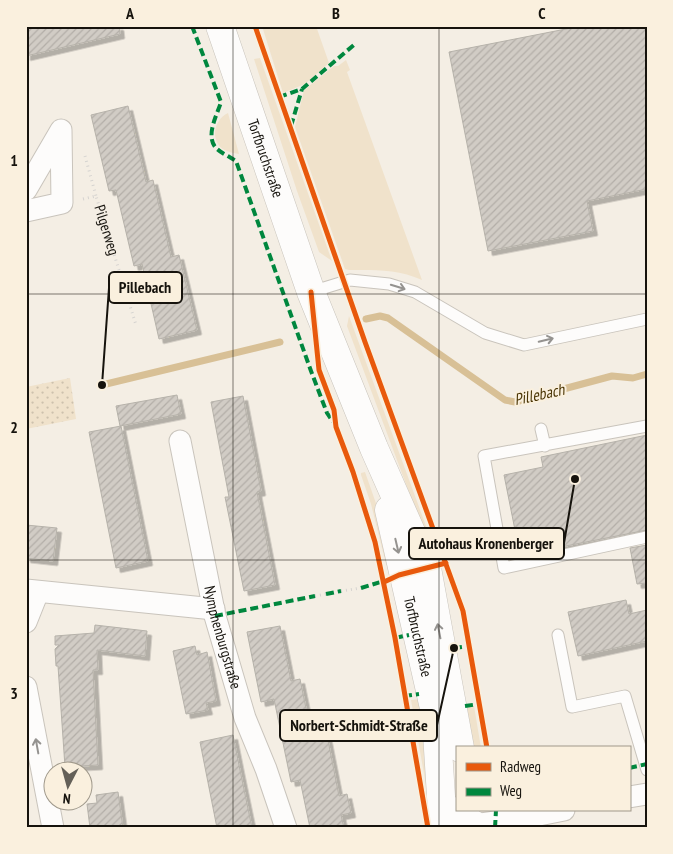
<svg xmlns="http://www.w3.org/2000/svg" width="673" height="854" font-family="'PT Sans Narrow',sans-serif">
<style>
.grass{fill:#f0e2cb}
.park{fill:url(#park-dots)}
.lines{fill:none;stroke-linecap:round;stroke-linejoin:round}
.stream{stroke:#d8c096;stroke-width:7}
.building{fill:url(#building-hatch);stroke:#b6b2aa;filter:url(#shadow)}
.lane-casing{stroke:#c9c4bc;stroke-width:13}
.street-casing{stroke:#c9c4bc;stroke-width:23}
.secondary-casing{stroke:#c9c4bc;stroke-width:29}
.path{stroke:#d5d3d0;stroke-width:3;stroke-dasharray:1 4;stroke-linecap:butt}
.lane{stroke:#fdfcfb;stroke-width:11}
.street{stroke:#fdfcfb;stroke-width:21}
.secondary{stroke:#fdfcfb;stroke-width:28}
.quiet{stroke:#00873e;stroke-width:4;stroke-dasharray:8 4;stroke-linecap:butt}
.cycleway-casing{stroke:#faf0de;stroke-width:8}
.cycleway{stroke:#e8590c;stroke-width:5}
.oneway{stroke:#959390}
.grid{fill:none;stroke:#16130d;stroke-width:1;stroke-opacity:0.55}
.labels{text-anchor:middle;stroke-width:4;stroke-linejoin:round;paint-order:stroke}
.street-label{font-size:15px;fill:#16130d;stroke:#faf0de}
.water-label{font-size:16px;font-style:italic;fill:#4a3504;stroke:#faf0de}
.leader{fill:none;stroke:#16130d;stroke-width:2}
.callout-dot{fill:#16130d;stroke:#faf0de;stroke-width:2}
.callout{fill:#faf0de;stroke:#16130d;stroke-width:2}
.callout-label{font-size:16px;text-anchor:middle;font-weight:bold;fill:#16130d}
.neatline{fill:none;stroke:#16130d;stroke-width:2}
.grid-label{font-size:16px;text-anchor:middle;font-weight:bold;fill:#16130d}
</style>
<defs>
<pattern id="park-dots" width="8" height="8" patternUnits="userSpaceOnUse" patternTransform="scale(1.25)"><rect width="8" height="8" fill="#f0e2cb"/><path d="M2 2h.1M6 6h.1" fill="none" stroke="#cdc1ad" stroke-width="1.8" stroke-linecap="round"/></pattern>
<pattern id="building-hatch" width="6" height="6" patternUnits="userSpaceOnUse" patternTransform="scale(1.25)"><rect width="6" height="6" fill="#d1ccc5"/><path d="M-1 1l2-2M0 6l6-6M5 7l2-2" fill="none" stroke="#b3aea8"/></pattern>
<filter id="shadow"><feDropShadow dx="4.5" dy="4.5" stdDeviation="0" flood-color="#0004"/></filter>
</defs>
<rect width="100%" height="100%" fill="#f4eee4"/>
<path class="grass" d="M262 26H316L329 63 305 84 283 93Z
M260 58 332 261 319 252 297 191 254 59Z
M346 60 350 70 347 72 422 280C398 269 375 270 349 270L345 269 295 127 304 90 334 66H338Z
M228 113 239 154C232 153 222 151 218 144 211 133 217 118 228 113Z
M349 316 437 556 413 503 347 326Z
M365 472 385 529 389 570 386 564 371 504 361 475V473Z
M420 699 422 701 430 808 411 700Z
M474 706 481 748H471L465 707Z"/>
<path class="park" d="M70 378 76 419 26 429V387Z"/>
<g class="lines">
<path class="stream" d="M366 319 380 316 388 318 505 400 515 402 612 376 633 378 647 374
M102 385 280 342"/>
</g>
<path class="building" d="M26 26H119L120 34 26 56Z
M581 26H647V189L587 201 593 231 488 251 449 52Z
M128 106 146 182 153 180 171 257 179 255 197 330 159 339 142 264 134 266 116 190 109 191 91 115Z
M177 395 181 414 120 426 116 406Z
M243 396 261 491 257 492 275 585 244 591 225 497H229L211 402Z
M121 426 148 561 116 568 89 432Z
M647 435V530L520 555 504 475 543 467 541 457Z
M26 525 57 528 53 561 26 558Z
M647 545V583L637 584 630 548Z
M626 600 629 614 647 610V641L578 656 568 612Z
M95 625 147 631 145 656 97 650 98 670H93L98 765 65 767 58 666H56L55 649 59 645H55V636L94 633Z
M280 626 291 681 300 679 308 718 323 715 339 796 347 794 351 813 341 815 344 828H310L300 780 291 782 274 699 261 702 247 632Z
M195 646 197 655 207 652 216 701 206 703 208 710 186 714 173 651Z
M233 735 240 770 252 828H217L200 742Z
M118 792 123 828H90L87 804 97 803 96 795Z"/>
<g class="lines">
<defs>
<path id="lane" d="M311 292 350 280 389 284 415 292 485 333 524 345 647 319
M647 426 484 456 504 568 647 537
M541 429 545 446
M558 635 572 707 625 696 647 770"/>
<g id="street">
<path d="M26 190 61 130 62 203 26 211"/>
<path id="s2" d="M180 441 215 616 245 718 266 769 286 828"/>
<path d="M26 590 214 609"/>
<path d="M26 622 38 592"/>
<path d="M26 687 53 828"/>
<path d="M629 797 647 794"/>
<path d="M474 825 529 817 564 810"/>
</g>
<g id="secondary">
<path id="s3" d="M220 26 311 292 374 448 427 568 460 748"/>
<path id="s4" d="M389 510 436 717 443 828"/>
<path d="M461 810 466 819 474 825"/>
</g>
</defs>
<use href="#lane" class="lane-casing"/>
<use href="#street" class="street-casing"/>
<use href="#secondary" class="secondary-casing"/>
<g class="path">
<path d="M85 156 96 196"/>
<path id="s1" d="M83 199 96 196 136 325"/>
<path d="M444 539 480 531"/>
<path d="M341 591 361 588"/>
<path d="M315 596 326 594"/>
</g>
<use href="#lane" class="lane"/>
<use href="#street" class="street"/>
<use href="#secondary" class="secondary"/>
<path class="quiet" d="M192 26 221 102C217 115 205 136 216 148 221 153 230 157 236 161L311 371 327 413 333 422
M447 26V27
M279 97 302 89 355 44
M291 126 302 89
M361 588 387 580
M326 594 341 591
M215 616 315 596
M395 638 409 635
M454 648 469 646
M404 696 419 694
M465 706 479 704
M629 768 647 764
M495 828 496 810"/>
<defs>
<path id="cycleway" d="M255 26 365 342 463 611 487 748
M311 292 319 370 334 410 336 427 353 472 375 542 395 638 428 828
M384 582 399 575 446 563"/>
</defs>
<use href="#cycleway" class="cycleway-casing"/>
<use href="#cycleway" class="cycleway"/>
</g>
<defs><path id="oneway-shaft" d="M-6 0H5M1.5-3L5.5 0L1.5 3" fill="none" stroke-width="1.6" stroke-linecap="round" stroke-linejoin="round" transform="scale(1.25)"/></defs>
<g class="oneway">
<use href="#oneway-shaft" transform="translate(398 287) rotate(17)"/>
<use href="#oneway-shaft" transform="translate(546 340) rotate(-13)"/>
<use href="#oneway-shaft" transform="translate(397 546) rotate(77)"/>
<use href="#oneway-shaft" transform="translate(439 631) rotate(-101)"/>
<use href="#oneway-shaft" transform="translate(37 746) rotate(-100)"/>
</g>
<path class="grid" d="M233 26V828M439 26V828M26 294H647M26 560H647"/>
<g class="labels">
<g class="street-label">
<text dy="5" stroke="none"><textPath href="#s3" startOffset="140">Torfbruchstraße</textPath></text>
<text dy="5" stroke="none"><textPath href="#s1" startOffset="49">Pilgerweg</textPath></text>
<text dy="5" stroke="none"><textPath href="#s4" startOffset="130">Torfbruchstraße</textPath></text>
<text dy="5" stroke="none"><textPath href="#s2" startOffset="201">Nymphenburgstraße</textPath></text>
</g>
<g class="water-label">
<text transform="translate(539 394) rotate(-12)" y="6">Pillebach</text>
</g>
</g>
<path class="leader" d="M102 385L109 288M575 479L564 543M454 648L437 725"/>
<g class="callout-dot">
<circle cx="102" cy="385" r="5"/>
<circle cx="575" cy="479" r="5"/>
<circle cx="454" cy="648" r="5"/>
</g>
<g class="callout">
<rect x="109" y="272" width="73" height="31" rx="5"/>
<rect x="409" y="528" width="155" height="31" rx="5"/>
<rect x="280" y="710" width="157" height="31" rx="5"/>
</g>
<g class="callout-label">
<text x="145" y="293">Pillebach</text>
<text x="486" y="549">Autohaus Kronenberger</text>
<text x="359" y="731">Norbert-Schmidt-Straße</text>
</g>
<rect width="673" height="854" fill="none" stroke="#faf0de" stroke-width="55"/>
<rect x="456" y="746" width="175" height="65" fill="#faf0de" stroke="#9f988a"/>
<rect x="466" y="763" width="25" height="8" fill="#e8590c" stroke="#9f988a"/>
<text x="500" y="772" font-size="15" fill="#16130d">Radweg</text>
<rect x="466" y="788" width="25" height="8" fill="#00873e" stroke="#9f988a"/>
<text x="500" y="796" font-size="15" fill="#16130d">Weg</text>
<g transform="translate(68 786) rotate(186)"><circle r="24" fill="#faf0de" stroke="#9f988a"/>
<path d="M0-4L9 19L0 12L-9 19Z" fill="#646058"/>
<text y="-8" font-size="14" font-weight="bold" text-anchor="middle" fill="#16130d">N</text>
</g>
<rect x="28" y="28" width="618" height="798" class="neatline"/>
<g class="grid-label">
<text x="130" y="19">A</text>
<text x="336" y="19">B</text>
<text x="542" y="19">C</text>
<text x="14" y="166">1</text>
<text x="14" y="433">2</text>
<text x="14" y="699">3</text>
</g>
</svg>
